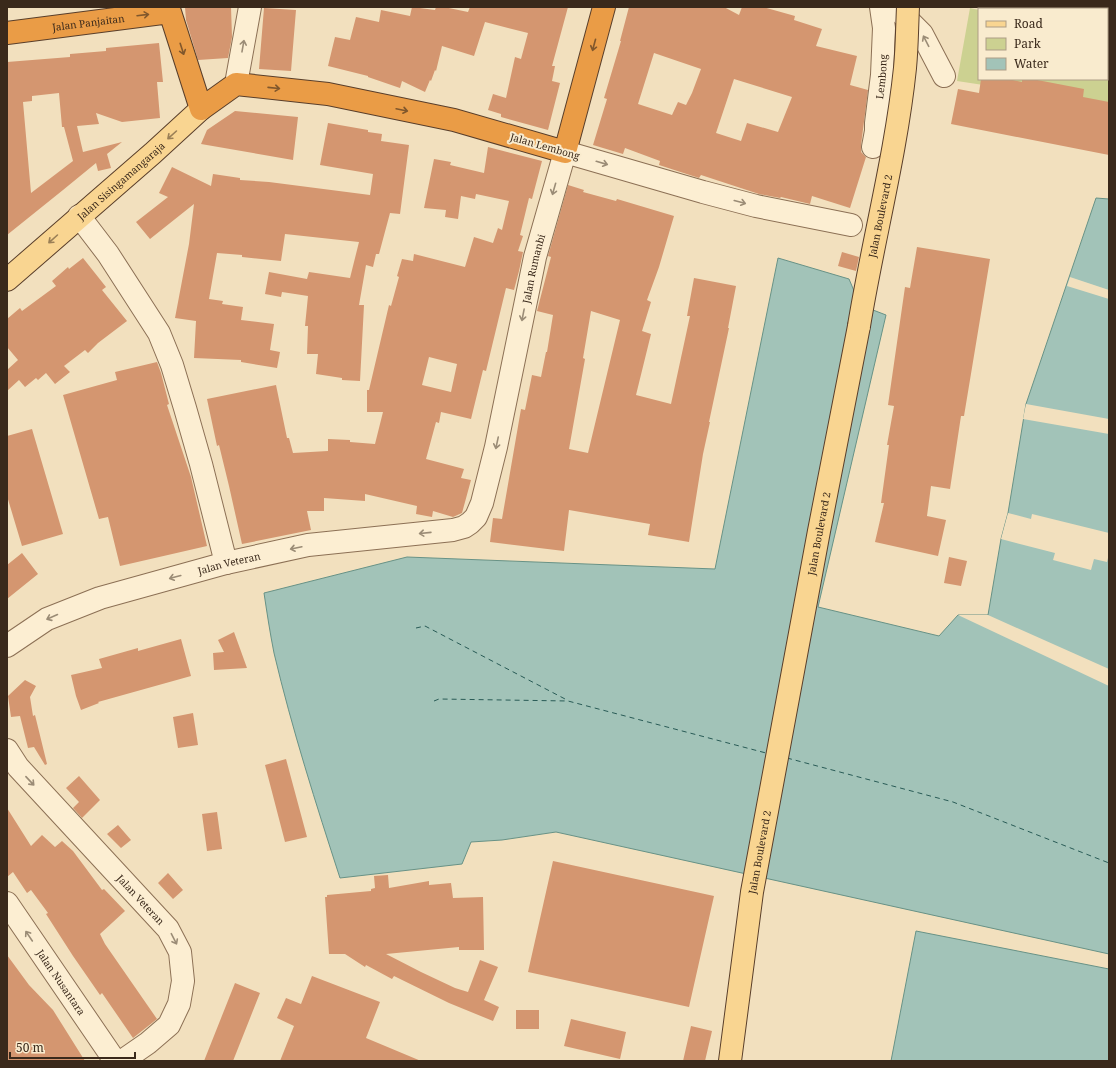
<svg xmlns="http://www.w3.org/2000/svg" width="1116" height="1068" font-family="'Noto Serif',serif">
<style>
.green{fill:#ccd191}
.water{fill:#a2c3b8;stroke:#689286}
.pier{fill:#f2e0be}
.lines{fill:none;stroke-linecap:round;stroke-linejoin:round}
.ferry{stroke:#295b56;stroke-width:1;stroke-dasharray:5 4;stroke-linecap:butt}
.building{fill:#d49670;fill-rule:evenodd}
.minor-casing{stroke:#8c7055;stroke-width:24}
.major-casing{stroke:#593e2a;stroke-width:24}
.highway-casing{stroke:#593e2a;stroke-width:24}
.minor{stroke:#fceed2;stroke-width:22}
.major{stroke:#f9d591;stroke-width:22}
.highway{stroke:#ea9c46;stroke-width:22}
.major-bridge-casing{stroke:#593e2a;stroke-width:24;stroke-linecap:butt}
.major-bridge{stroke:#f9d591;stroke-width:22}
.oneway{stroke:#80572c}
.oneway2{stroke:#9b8c76}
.oneway3{stroke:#9a7f56}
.labels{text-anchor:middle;stroke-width:4;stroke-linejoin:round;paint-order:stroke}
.street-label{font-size:10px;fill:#3a291b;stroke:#f9ebce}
</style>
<rect width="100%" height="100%" fill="#f2e0be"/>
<path class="green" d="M970 8 979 10V79H1107V38H1109V104L957 81Z"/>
<path class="water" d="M1096 198 1109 199V954L556 832 502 840 471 842 462 864 340 878C316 804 292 729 274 653 270 633 267 613 264 593L407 557 715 569 778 258 849 279 860 305 886 315 818 607 939 636 958 615H988L1001 539 1008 513 1026 404Z
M916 931 1109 969V1061H891Z"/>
<path class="pier" d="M1070 277 1109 290V299L1067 286Z
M1026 404 1109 419V434L1023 419Z
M1008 513 1031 519 1032 514 1109 533V554L1107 562 1094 559 1091 570 1053 560 1055 553 1001 539Z
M958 615H988L1109 669V686Z"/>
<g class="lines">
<path class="ferry" d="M416 628 425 626 567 700
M434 701 439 699 568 701 766 753
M787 758 953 802 1109 863"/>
</g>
<path class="building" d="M185 7H231L232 37 228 58 198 60 186 20Z
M412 7 435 10 436 7H444L468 12 470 7H568L552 66H555L552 81 560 83 548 130 501 117V114L488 110 493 94 506 98 515 57 521 59 528 33 485 22 474 56 442 46 436 71 435 70 431 81 430 80 425 92 402 81 400 88 368 77V76L328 66 335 37 350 40 356 17 379 22 381 10 410 16Z
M629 7H724L739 15 742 7H763L795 16 794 20 822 29 816 46 857 56 850 85 868 90 861 145V152L866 157 850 208 812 196 810 204 781 197 780 198 759 194 701 175 699 178 659 165 660 161 625 148 623 154 593 145 607 99 604 98 621 41H620ZM654 53 701 69 692 93 686 105 678 102 672 115 638 104ZM734 79 792 97 778 132 747 123 741 141 716 133Z
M264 8 296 10 291 71 259 69Z
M159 43 163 82H157L160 118 122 122 96 113 99 124 77 126 83 152 122 142 107 154 111 168 98 171 96 163 63 190 7 235V62L70 57V54L106 51V48ZM59 93 62 127H64L73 161 31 193 23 102 32 101V96Z
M981 79H1008L1022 82V79H1032L1084 89 1083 97 1109 102V155L951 124 958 89 979 93Z
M235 111 298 117 293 160 201 144 207 130Z
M328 123 368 130V132L382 134 381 141 409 145 400 214 390 213 379 254H376L373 267 366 265 359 305H364L360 381 342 380V378L316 374 318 354H307L308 326H305L308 296 282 292 281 297 265 294 269 272 307 279 309 272 350 278 359 242 285 234 281 261 242 257V255L217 253 209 299 223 301 222 304 243 307 241 320 274 324 270 350 280 352 277 368 241 362V360L194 358 196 321 175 318 189 244 194 204 150 239 136 222 168 197 159 193 172 167 211 186 213 174 240 178V180L269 182 370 195 373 174 320 165Z
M488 147 542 161 532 199 529 198 520 235 523 236 518 251 523 252 519 271 514 290 506 288 486 371 483 370 471 419 441 412 439 423 436 422 426 459 464 469 461 478 471 480 462 513 453 517 433 511 432 517 416 514 417 506 365 494V501L324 498V511H307L311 530 242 544 229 486 219 445 217 446 207 399 276 385 287 438H289L293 453 328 451V439L350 440V442L375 444 383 412H367V390H369L389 305 391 306 399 277 397 276 402 259 413 261 414 254 465 267 474 237 493 243 498 228 502 230 509 201 476 194 475 199 461 196 458 219 445 217 446 210 424 208 434 159 451 162 450 165 484 173ZM429 357 457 364 451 392 422 385Z
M568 185 584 190 583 192 616 201 617 199 674 216 659 267 647 300 651 302 642 331 651 334 636 395 671 404 690 316H687L694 278 736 286 728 328H729L709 422H710L703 454 689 542 648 535 650 524 569 510 564 551 490 542 493 518 502 519 521 409 525 410 532 375 541 377 546 352H547L553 315 537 311 551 257 548 256ZM591 311 620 320 588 453 569 449 585 359 583 358Z
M917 247 990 259 964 416H961L950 489 931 486 927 516 946 520 938 556 875 542 884 503H881L889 445H887L894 406 888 405 905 287 910 288Z
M842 252 859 257 856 271 838 266Z
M83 258 106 287 102 290 127 321 98 343 88 353 85 350 64 366 70 372 55 384 46 373 38 380 36 378 25 387 19 380 7 391V370L18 360 7 347V319L20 308 22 311 56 286 52 281 68 267 69 269Z
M157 362 161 373 169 404 167 405 191 477 207 546 120 566 108 517 99 519 63 395 117 380 115 372Z
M32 429 63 534 22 546 7 496V436Z
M22 553 38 574 7 599V565Z
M949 557 967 561 961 586 944 583Z
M234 632 247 668 214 670 213 653 224 652 218 640Z
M181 639 191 676 98 702 99 703 81 710 76 696 71 675 102 668 99 659 138 648V651Z
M25 680 36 686 30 697 33 716 35 715 47 764 45 765 34 747 28 748 20 716 11 717 8 696Z
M193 713 198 745 178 748 173 717Z
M286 759 307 837 285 842 265 765Z
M79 776 100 800 82 818 73 808 79 802 66 788Z
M7 808 31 846 42 835 55 847 62 841 73 851 102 890 104 889 125 911 100 934 105 944 157 1019 133 1038 102 993 100 995 73 956 46 914 48 913 31 890 27 893 13 872 7 877Z
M217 812 222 849 207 851 202 814Z
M118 825 131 840 121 848 107 834Z
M553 861 714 896 689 1007 528 972Z
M168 873 183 890 173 899 158 883Z
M388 875 389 888 429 881V885L451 883 453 898 483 897 484 950H459V947L386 954 421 972 455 988 468 992 480 960 498 967 484 1000 499 1007 493 1021 449 1003 394 976 392 979 366 965 365 967 345 954H329L325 897H327V895L371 891V889L375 888 374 876Z
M7 955 29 985 53 1010 85 1061H7Z
M312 976 380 1002 366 1038 421 1061H280L294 1026 277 1018 286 998 301 1004Z
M235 983 260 993 233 1061H204Z
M516 1010H539V1029H516Z
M571 1019 626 1032 620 1059 564 1046Z
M691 1026 712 1031 705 1061H683Z"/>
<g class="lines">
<defs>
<g id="minor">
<path d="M897 9 922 34 944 76"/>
<path d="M236 84 250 7"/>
<path id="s1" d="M873 147 876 131V123L882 75 884 28 881 7"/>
<path d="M79 216 108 254 159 333 172 365 185 408 201 464 226 563"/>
<path id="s2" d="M7 646 47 619 100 598 226 563 308 545 453 530 464 527 470 523 476 517 482 503 496 447 535 257 565 152 703 192 756 206 851 225"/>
<path id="s3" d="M7 750 18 767 168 929 180 952 183 981 179 1004 169 1025 148 1043 122 1061"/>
<path id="s4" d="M7 903 115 1061"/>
</g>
<g id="major">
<path id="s5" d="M7 280 153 153 201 109"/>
<path id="s6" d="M730 1061 752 892 819 531 859 326"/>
</g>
<g id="highway">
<path id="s7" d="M7 33 170 12 201 109 236 84 328 94 454 120 565 152 604 7"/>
</g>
</defs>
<use href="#minor" class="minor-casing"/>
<use href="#major" class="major-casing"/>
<use href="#highway" class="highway-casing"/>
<use href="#minor" class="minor"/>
<use href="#major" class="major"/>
<use href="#highway" class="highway"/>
<defs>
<g id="major-bridge">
<path id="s8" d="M859 326C873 240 896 155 905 68 907 48 907 27 908 7"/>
</g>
</defs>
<use href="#major-bridge" class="major-bridge-casing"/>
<use href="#major-bridge" class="major-bridge"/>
</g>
<defs><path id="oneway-shaft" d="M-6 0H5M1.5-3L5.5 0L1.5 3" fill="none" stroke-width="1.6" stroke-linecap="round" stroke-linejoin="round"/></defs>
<g class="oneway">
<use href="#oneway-shaft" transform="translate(143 15) rotate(-7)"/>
<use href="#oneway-shaft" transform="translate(594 45) rotate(105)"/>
<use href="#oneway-shaft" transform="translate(182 49) rotate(72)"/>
<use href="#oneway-shaft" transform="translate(274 88) rotate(6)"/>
<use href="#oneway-shaft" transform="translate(402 110) rotate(12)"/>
</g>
<g class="oneway2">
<use href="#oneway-shaft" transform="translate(926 41) rotate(-117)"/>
<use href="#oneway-shaft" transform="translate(243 46) rotate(-80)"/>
<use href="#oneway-shaft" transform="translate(602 163) rotate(16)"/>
<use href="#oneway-shaft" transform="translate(554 189) rotate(106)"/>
<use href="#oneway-shaft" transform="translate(740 202) rotate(15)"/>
<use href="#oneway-shaft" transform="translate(523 315) rotate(101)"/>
<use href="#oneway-shaft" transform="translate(497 443) rotate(102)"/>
<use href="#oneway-shaft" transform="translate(425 533) rotate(174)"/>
<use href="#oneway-shaft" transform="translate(296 548) rotate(168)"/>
<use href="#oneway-shaft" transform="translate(175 577) rotate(165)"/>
<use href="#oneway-shaft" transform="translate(52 617) rotate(156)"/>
<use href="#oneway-shaft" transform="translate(30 781) rotate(47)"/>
<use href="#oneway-shaft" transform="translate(29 936) rotate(-124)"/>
<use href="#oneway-shaft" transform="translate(174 939) rotate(63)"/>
</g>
<g class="oneway3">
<use href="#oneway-shaft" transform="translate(172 135) rotate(138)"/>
<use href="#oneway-shaft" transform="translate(53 239) rotate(138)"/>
</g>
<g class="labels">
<g class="street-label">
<text dy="4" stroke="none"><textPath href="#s7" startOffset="82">Jalan Panjaitan</textPath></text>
<text dy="4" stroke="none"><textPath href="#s1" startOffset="71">Lembong</textPath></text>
<text transform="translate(545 146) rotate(16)" y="4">Jalan Lembong</text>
<text dy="4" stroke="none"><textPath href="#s5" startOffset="151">Jalan Sisingamangaraja</textPath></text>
<text dy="4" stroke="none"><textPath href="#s8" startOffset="112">Jalan Boulevard 2</textPath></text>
<text dy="4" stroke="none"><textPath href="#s2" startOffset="748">Jalan Rumanbi</textPath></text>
<text dy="4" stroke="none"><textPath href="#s6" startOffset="535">Jalan Boulevard 2</textPath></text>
<text dy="4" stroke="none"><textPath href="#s2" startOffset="239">Jalan Veteran</textPath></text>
<text dy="4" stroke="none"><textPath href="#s6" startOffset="211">Jalan Boulevard 2</textPath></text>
<text dy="4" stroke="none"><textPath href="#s3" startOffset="201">Jalan Veteran</textPath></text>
<text dy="4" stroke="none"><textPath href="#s4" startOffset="96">Jalan Nusantara</textPath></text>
</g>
</g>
<rect width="1116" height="1068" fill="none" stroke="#3a291b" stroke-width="16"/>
<rect x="978" y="8" width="130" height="72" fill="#f9ebce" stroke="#ad9d86"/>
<rect x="986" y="21" width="20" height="6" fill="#f9d591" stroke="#ad9d86"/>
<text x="1014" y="28" font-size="12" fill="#3a291b">Road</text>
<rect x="986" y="38" width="20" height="12" fill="#ccd191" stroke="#ad9d86"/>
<text x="1014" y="48" font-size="12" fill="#3a291b">Park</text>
<rect x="986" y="58" width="20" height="12" fill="#a2c3b8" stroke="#ad9d86"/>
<text x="1014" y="68" font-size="12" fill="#3a291b">Water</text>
<path d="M10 1052v6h125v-6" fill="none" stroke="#3a291b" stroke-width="2"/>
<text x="16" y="1052" font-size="12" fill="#3a291b" stroke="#f9ebce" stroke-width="3" paint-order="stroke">50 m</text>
</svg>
